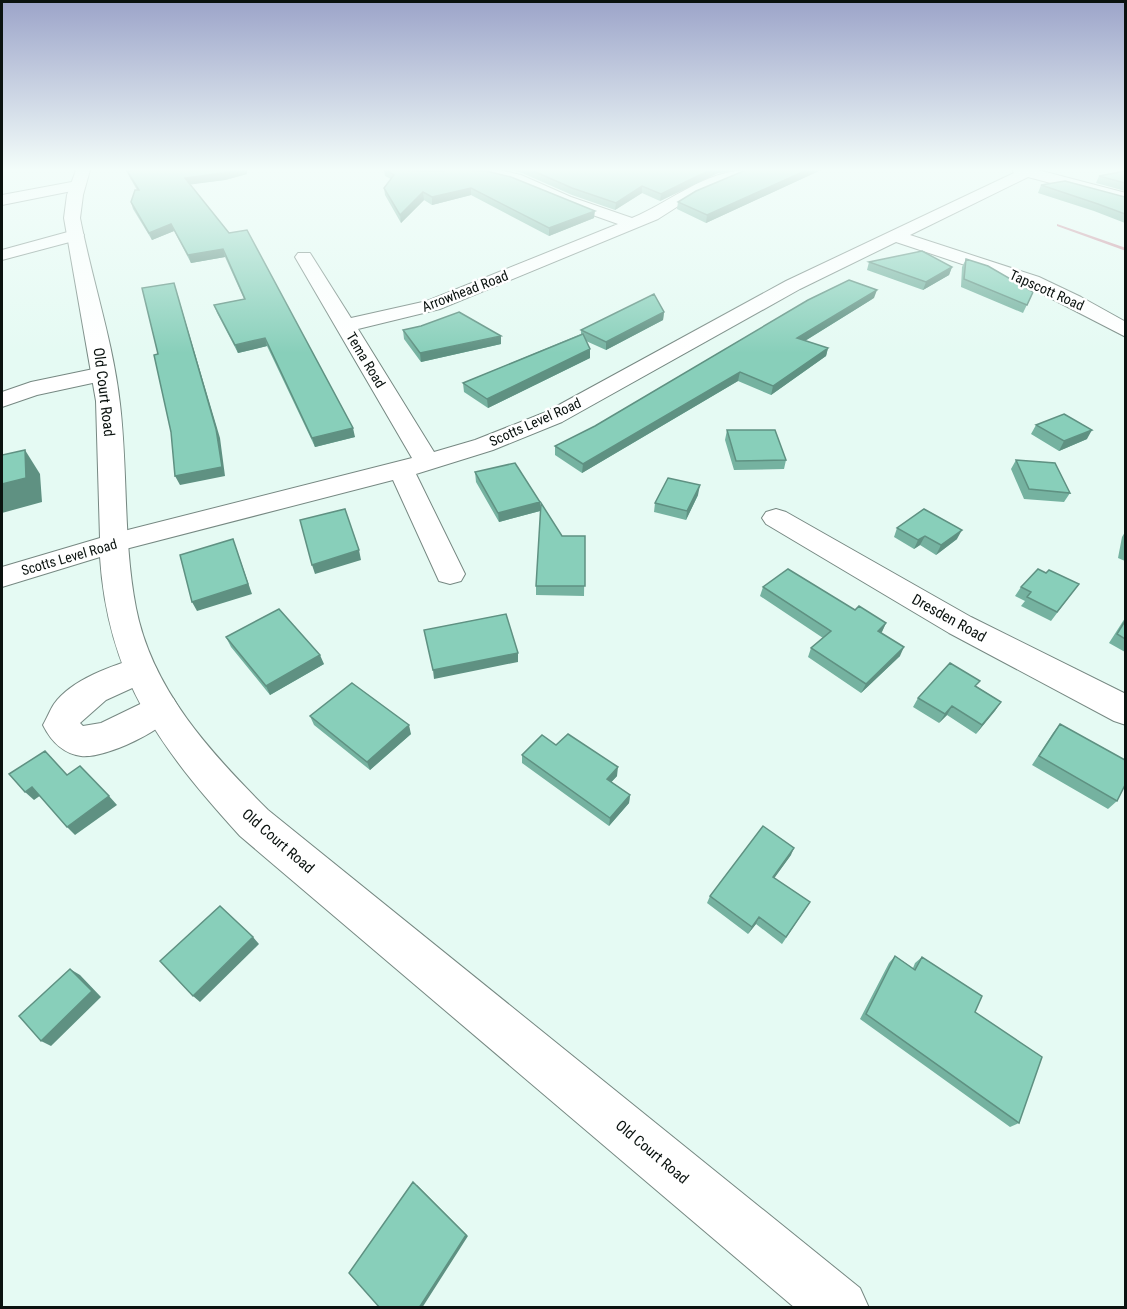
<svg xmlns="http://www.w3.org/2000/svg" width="1127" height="1309" font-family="'Roboto Condensed',sans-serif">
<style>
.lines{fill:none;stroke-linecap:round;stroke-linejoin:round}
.stream{fill:#ca8b9a;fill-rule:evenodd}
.minor-casing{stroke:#768882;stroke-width:2}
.major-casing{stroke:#768882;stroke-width:2}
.minor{fill:#fff;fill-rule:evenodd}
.major{fill:#fff;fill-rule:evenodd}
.wall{fill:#75b2a0}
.shaded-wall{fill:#5f9182}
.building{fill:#88cfba;stroke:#5f9182;stroke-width:1.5}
.labels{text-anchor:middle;stroke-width:5;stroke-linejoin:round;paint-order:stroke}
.far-street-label{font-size:14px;fill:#0a120f;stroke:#fff}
.street-label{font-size:15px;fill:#0a120f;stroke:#fff}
</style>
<rect width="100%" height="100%" fill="#e5faf3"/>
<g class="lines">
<path class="stream" d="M1057 224 1126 248V251L1057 226Z"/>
<defs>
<path id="minor" d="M440 170H500L521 175 571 197 632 218C673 201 704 170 751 170L749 173 694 196 658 219 440 309 358 329 434 452 475 440 546 412 786 281 1014 173 1012 170H1038L1126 193V203L1028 177 910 235 1039 277 1081 297 1126 322V337L1025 285 896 242 800 289 562 422 493 450 416 474 465 574 461 581 450 584 439 581 393 480 114 552 104 550 100 543 104 536 412 458 295 257 298 253H310L351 318 427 301 618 224 559 203 512 182 487 176 447 174Z
M77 181 85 186 82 189 2 205V195Z
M75 230 81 231 84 235 81 239 2 260V250Z
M103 367 111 369 114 374 111 379 37 395 2 407V392L31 382Z
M776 509 786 512 971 617 1126 694V725L1114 721 949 633 766 524 762 518 766 512Z
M140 657 152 661 157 670 152 679 106 700 80 723 83 726 101 723 161 694 173 698 179 708C168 729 105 759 81 756 62 753 51 741 43 725 47 718 50 710 54 704 72 679 112 666 140 657Z"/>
<path id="major" d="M76 170H90L83 195 80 218C92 280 113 341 120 404 128 472 123 541 136 608 152 690 211 753 268 810L860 1288 869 1308H795L240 836C161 749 108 679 100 557L2 587V567L100 538 96 401 64 218 67 195Z"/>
</defs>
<use href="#minor" class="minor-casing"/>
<use href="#major" class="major-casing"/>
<use href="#minor" class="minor"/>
<use href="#major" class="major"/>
</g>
<path class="wall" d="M384 170 439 171V170H464L594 218 549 236 471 195 432 205 424 200 401 223 385 195 384 188 391 179 385 176Z
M510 170H738L718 173 660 201 642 193 615 210 572 195 522 173Z
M746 170H821L706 223 677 209 678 202Z
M127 171 247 174 225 180 190 184 355 437 315 447 267 346 238 353 217 313 214 305 244 299 225 257 191 263 174 231 152 240 133 209 131 202 137 190 130 178Z
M1125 171V191L1096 183 1099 176Z
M1041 185 1125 197V223L1094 211 1038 193Z
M966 259 1033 292 1023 313 961 287 962 267Z
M869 262 952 267 949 275 923 290 867 270Z
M874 298 805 341 828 348 826 356 771 395 738 381 582 473 555 455V446Z
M664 312 663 320 606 350 586 341 590 349V358L488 408 464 392 463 383 581 334V330Z
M403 330 501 344 421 362 404 339Z
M1036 425 1087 439 1059 451 1031 434Z
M727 430 786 460 784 469 734 470 725 440Z
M1016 460 1070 493 1064 502 1024 499 1011 469Z
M475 472 540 502V511L499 522 476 482Z
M698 495 686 520 654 512 655 503Z
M897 528 957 539 936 555 920 545 914 549 894 537Z
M1125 532V561L1118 558 1122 537Z
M562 536H585L584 596 536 595V586Z
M1046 573 1079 584 1051 621 1021 606 1025 601 1015 596 1021 587Z
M763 587 855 610 886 623 881 633 900 656 861 693 808 657 811 648 823 638 760 596Z
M1125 618V652L1109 643Z
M226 637 324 664 270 695 231 647Z
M976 686 1001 702 976 734 947 715 939 723 913 707 918 698Z
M310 716 411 734 370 770 314 725Z
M1060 724 1117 801 1108 809 1032 765 1053 733Z
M556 745 617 776 611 782 630 795 629 803 609 826 522 763V755Z
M791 855 774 878 810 902 782 944 756 924 748 934 707 903 710 896Z
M895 956 913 968 915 963 922 957 975 1012 1019 1123 1010 1127 860 1019 889 963Z"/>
<path class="shaded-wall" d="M235 170H247V174L225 180 187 185 185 178Z
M710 170H738L718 173 660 201 661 194Z
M807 170H821L706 223 707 215Z
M642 186V193L615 210 616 203Z
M471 188V195L432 205V197Z
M423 192 424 200 401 223 400 215Z
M595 211 594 218 549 236V228Z
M171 224 174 231 152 240 149 233Z
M223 249 225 257 191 263 188 255Z
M952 267 949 275 923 290 926 282Z
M174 283 220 438 225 476 180 485 175 476Z
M877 290 874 298 795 347 797 338Z
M664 312 663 320 606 350V342Z
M501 336V344L421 362 420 353Z
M265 338 267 346 238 353 235 345Z
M828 348 826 356 771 395 773 386Z
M590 349V358L488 408 487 399Z
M740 372 738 381 582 473 583 464Z
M353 428 355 437 315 447 312 438Z
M1092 430 1087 439 1059 451 1064 441Z
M25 450 40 474 42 502 2 513V484Z
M700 485 698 495 686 520 687 511Z
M540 502V511L499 522 498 513Z
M962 530 957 539 936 555 941 545Z
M925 536 920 545 914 549 918 540Z
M233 539 252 594 197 611 192 602Z
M359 550 361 560 315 574 312 565Z
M886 623 882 632 874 640 878 631Z
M904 647 900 656 861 693 866 684Z
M518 653V662L434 679 433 670Z
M320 655 324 664 270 695 266 686Z
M1001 702 995 711 976 734 982 725Z
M952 706 947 715 939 723 945 714Z
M409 725 411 734 370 770 367 762Z
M618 767 617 776 606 788 607 779Z
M32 787 41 795 34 800 25 792Z
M630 795 629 803 609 826 610 818Z
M109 796 117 805 75 835 67 827Z
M794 848 791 855 770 884 773 877Z
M759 917 756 924 748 934 752 927Z
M253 937 259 944 200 1002 193 996Z
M70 969 80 975 101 997 51 1046 41 1041Z
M417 1185 468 1236 422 1308H419Z"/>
<path class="building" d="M135 170H235L223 173 185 178 229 233 247 230 353 428 312 438 265 338 235 345 214 305 245 299 223 249 188 255 171 224 149 233 131 202 135 190H139L127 171Z
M386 170 443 171 442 170H464L486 171 511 177 595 211 549 228 471 188 432 197 423 192 400 215 384 188 394 175Z
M531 170H710L661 194 642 186 616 203 572 188Z
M746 170H807L707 215 678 202 696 191Z
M1125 171V183L1099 176Z
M1065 181 1125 197V214L1098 204 1041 185Z
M922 251 952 267 926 282 869 262Z
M966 259 988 266 1033 292 1027 305 964 279Z
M849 280 877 290 797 338 828 348 773 386 740 372 583 464 555 446 595 426 808 300Z
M174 283 216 429 222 467 175 476 171 432 154 355 158 354 142 288Z
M654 294 664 312 606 342 581 330Z
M459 312 501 336 420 353 403 330 421 326Z
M583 334 590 349 487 399 463 383Z
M1064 414 1092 430 1064 441 1036 425Z
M727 430H775L786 460 736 461Z
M25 450 26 478 2 484V455Z
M1016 460 1055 463 1070 493 1029 489Z
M515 463 540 502 498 513 475 472Z
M668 478 700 485 687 511 655 503Z
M541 503 562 536H585V586H536Z
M345 509 359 550 312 565 300 520Z
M924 509 962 530 941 545 925 536 918 540 897 528Z
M233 539 248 584 192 602 180 555Z
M788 569 855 610 859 606 886 623 878 631 904 647 866 684 811 648 831 631 763 587Z
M1038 569 1046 573 1049 570 1079 584 1057 612 1027 597 1031 592 1021 587Z
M279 609 320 655 266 686 226 637Z
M506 614 518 653 433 670 424 630Z
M1125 621V639L1117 634Z
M950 663 980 681 975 686 1001 702 982 725 952 706 945 714 918 698Z
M352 683 409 725 367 762 310 716Z
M1060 724 1125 760V785L1117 801 1039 756Z
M568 734 618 767 607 779 630 795 610 818 522 755 542 735 556 745Z
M45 751 67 775 80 766 109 796 67 827 32 787 25 792 9 774Z
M763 826 794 848 773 877 810 902 786 937 759 917 752 927 710 896Z
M220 906 253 937 193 996 160 961Z
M895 956 915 970 922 957 982 996 975 1012 1042 1057 1019 1123 866 1014Z
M70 969 92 991 41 1041 19 1016Z
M413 1182 466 1235 419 1308H380L349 1273Z"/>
<linearGradient id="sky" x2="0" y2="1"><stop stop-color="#9ca4c9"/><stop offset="0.48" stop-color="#f3fdfa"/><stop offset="1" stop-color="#f3fdfa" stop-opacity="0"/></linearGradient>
<rect width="1127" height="353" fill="url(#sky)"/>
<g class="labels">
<g class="far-street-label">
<text transform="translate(1047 290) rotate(24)" y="5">Tapscott Road</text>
<text transform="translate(465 291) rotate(-21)" y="5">Arrowhead Road</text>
<text transform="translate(366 360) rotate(59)" y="5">Tema Road</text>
<text transform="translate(535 422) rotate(-24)" y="5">Scotts Level Road</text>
<text transform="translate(69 557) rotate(-16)" y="5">Scotts Level Road</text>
</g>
<g class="street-label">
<text transform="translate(104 392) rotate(83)" y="5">Old Court Road</text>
<text transform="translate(949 618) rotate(29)" y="5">Dresden Road</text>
<text transform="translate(278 841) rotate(41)" y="5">Old Court Road</text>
<text transform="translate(652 1152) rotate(40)" y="5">Old Court Road</text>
</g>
</g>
<rect width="1127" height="1309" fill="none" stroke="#0a120f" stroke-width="6"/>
</svg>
